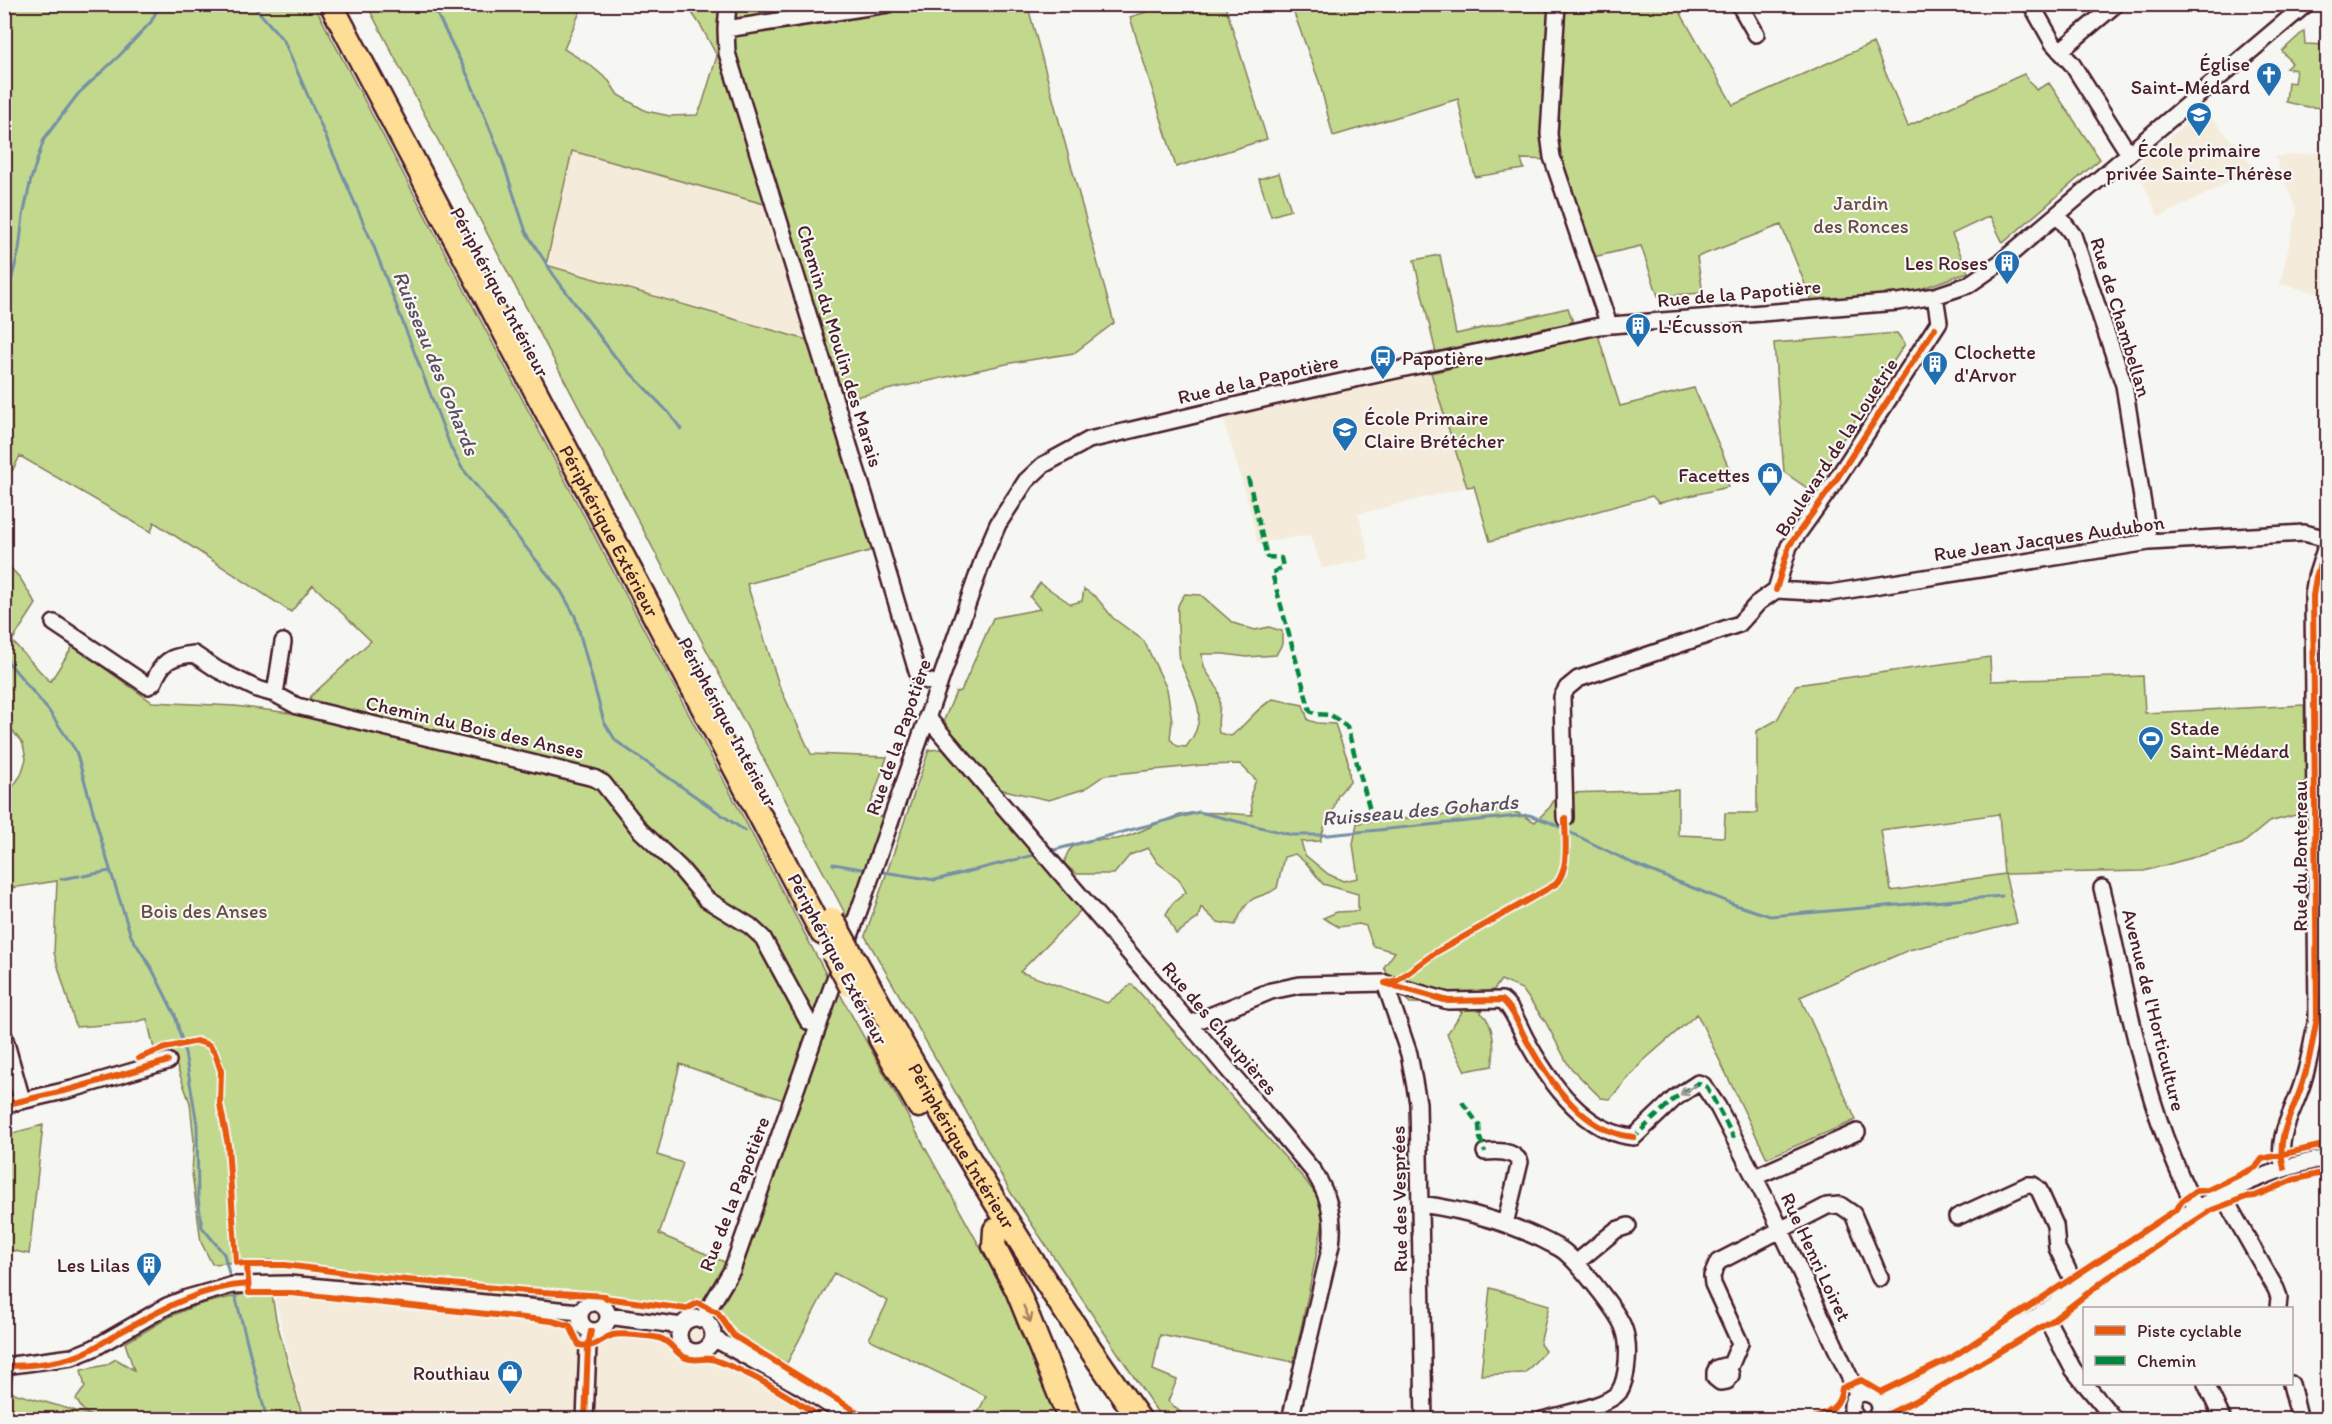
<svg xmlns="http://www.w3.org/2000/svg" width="2332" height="1424" font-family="Itim,sans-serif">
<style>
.built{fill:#f4ebda}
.green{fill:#c2d88d;stroke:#867c5c;stroke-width:1.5;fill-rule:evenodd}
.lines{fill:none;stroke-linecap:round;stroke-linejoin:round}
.stream{stroke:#7690a5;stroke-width:3}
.minor-casing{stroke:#4a1f2b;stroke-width:20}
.highway-casing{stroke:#4a1f2b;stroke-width:27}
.minor{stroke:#f6f6f2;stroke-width:15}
.highway{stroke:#fedd96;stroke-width:22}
.highway-bridge-casing{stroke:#4a1f2b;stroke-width:27;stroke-linecap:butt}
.highway-bridge{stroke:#fedd96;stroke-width:22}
.quiet{stroke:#00873e;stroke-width:4.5;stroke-dasharray:9 4.5;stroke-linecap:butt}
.cycleway-casing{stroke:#f6f6f2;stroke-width:10}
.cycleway{stroke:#e8590c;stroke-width:6}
.oneway{stroke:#a99598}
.oneway2{stroke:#a47e60}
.labels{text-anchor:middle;stroke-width:4.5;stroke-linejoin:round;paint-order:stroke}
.poi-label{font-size:20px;fill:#4a1f2b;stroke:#f6f6f2;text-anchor:end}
.park-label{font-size:20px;fill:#684d44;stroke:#f6f6f2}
.street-label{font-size:20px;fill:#4a1f2b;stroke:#f6f6f2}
.water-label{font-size:21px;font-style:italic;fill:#5c4e5e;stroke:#f6f6f2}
</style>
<rect width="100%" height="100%" fill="#f6f6f2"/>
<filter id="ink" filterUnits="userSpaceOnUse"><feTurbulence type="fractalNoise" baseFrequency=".0167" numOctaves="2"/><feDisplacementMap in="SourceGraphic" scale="12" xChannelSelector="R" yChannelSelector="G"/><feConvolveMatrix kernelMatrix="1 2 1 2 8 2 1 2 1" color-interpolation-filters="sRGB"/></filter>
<g filter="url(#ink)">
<path class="built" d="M2204 109 2256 169 2159 217 2135 166Z
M572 150 775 207 817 344 546 265Z
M2327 152H2328L2327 295 2280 284 2297 211 2275 157Z
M1431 373 1467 487 1358 514 1370 559 1322 568 1311 535 1257 543 1250 508 1223 418Z
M271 1260 369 1278 599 1298 686 1311 722 1325 726 1332 787 1363 873 1419H304L274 1294Z"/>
<path class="green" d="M4 5H314L826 974 840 994 1025 1328 1060 1419H975L986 1396 869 1339 888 1301 834 1273 787 1363 726 1332 721 1325 686 1311 599 1298 494 1296 369 1278 271 1260 212 1264 201 1242 192 1173 194 1141 190 1103 172 1053 156 1057 147 1019 131 1023 76 1027 54 953 57 881 5 889V790L12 788 21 775 26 759 23 744 5 721V562L20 578 36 604 12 641 50 682 73 646 152 702 235 706 305 715 311 696 371 641 313 585 291 612 154 522 151 532 20 456 5 485ZM680 1064 800 1106 741 1269 659 1234 683 1163 657 1155Z
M367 5H583L564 49 590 65 609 81 618 95 646 111 670 116 697 115 702 105 717 56 701 26 688 7 667 5H1030L1028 7 1114 323 1074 353 1011 363 836 401 881 548 747 584 779 685 811 754 887 757 868 812 886 819 847 917ZM572 151 775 207 817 343 546 265Z
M1169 5H1225L1267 139 1176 167 1130 17Z
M1291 5H1676L1733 105 1873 43 1908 126 2024 74 2036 90 2049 83 2100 159 2003 243 1990 216 1952 234 1968 272 1912 292 1812 301 1781 225 1697 257 1703 293 1658 296 1641 246 1593 257 1557 160 1521 159 1524 169 1475 177 1458 99 1333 136 1320 84Z
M2304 31 2305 44 2327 45V108L2308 107 2286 102 2288 82 2294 83 2296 70 2286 68 2292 63 2282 51Z
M1279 173 1291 210 1271 216 1259 179Z
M1440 255 1456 334 1568 308 1573 322 1436 353 1414 260Z
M1897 333 1905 344 1810 490 1784 472 1774 343Z
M1598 335 1620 406 1694 388 1731 473 1723 474 1728 487 1659 503 1652 496 1490 541 1474 486 1467 487 1431 373Z
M1040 583 1071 604 1082 601 1084 589 1096 597 1113 618 1144 641 1167 689 1172 721 1170 739 1177 746 1186 747C1213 714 1191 693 1180 661 1179 656 1177 610 1178 606 1179 602 1183 597 1185 594L1201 595 1233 623 1255 630 1269 627 1282 631V644L1276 655 1247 657 1224 654H1202C1202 675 1216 678 1219 694 1222 707 1216 720 1219 733L1231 736C1246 725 1255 709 1273 699L1303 705 1308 720 1317 723 1335 724 1348 761 1350 781 1338 795 1332 814 1327 818 1320 841 1301 842 1305 855 1328 874 1343 881 1358 878 1353 844 1357 823 1501 810 1518 813 1535 822 1550 807 1557 795 1566 793 1678 790V835L1724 837 1725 813H1757V731L1777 720 1796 685 1990 657 1991 681 2143 676 2145 713 2304 705 2307 812 2269 822 2242 844 2144 871 2005 874 2017 923 1909 950 1800 997 1856 1120 1767 1158 1697 1014 1643 1061 1610 1099 1601 1098 1569 1066 1545 1021 1522 989 1501 980 1484 1003 1481 1013C1495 1023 1495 1051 1492 1066L1465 1071 1447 1034 1462 1012C1446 1003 1428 1003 1410 1003L1400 994V979L1388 976 1384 967 1395 952 1373 946 1366 926 1359 924 1339 927 1323 918 1337 912 1358 911V894L1323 884 1307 864 1295 854 1284 857 1277 888C1268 895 1264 894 1255 898 1245 902 1240 916 1235 925L1217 922 1201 907 1198 918 1176 934 1166 914 1172 904 1186 892 1179 879 1158 863 1148 848 1130 855 1114 874H1077L1064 864C1066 856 1068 849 1075 845 1088 837 1103 841 1117 839 1143 834 1164 816 1191 813 1210 811 1232 814 1252 815L1251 793 1256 780 1240 764 1203 765 1105 775 1084 789 1049 800 999 789 949 730 944 720 956 692 961 691 993 618 1040 609 1030 597ZM1999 814 2004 874 1891 891 1881 830Z
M942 749 1081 910 1020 972 1107 1003 1132 984 1306 1181 1319 1199 1323 1223 1294 1362 1160 1335 1153 1370 1177 1380 1168 1401 1188 1419H1162L1011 1193 965 1109 865 936 929 750Z
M43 1125 29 1254 5 1249V1135Z
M1490 1288 1549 1305 1540 1344 1545 1351 1525 1373 1481 1375Z
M249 1293 272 1295 276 1319 303 1419H5V1374H13L10 1392 90 1415 82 1409 76 1399 85 1387 81 1370 106 1365 116 1359 134 1370 125 1343 171 1316 197 1305Z"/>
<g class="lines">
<path class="stream" d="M252 4 284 41 374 247 451 448 462 468 561 591 575 616 604 722 616 741 745 831
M432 4 469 78 501 156 526 232 555 277 616 358 669 413 681 429
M4 308 19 250 23 216 31 179 44 139 78 94 119 56 151 22 160 4
M4 657 49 711 76 751 105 853 131 936 152 969 175 1015 185 1053 197 1124 198 1198 202 1227 224 1254 231 1281
M1050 851 1199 812 1292 835H1328L1529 815 1549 822 1636 865 1733 904 1770 916 2002 896
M833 864 868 870
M877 871 935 880 1038 854
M83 876 110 871
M61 879 79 876
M234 1291 267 1420"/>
<defs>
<path id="minor" d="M728 4 726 29 727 53 873 523 919 678 939 685
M1557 4 1549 134 1552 157 1609 325
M1739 4 1756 34
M2031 4 2053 43 2072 64 2129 154
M726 29 888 4
M2060 51 2116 4
M2058 215 2073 235 2124 385 2149 542
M1776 590 1830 593 2149 542 2304 533 2328 539
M1776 590 1789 546 1834 483 1939 322 1935 296
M54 623 148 686C155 683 154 681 157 675 165 658 176 656 194 654L218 670 257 689 275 694 297 706 594 778 603 783 640 830 680 868 706 899 750 926 763 938 808 1021 818 1027
M275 694 283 642
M927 717 1190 1024 1314 1172C1329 1196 1335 1217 1331 1245L1290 1420
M1565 818 1562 697 1567 688 1578 679 1739 624 1759 602 1776 590
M2102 888C2127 996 2144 1109 2196 1208
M1385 983 1409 1054 1418 1103 1424 1420
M1190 1024 1271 991 1300 985 1385 983 1448 1001 1502 1000C1514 1009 1520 1030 1528 1043 1550 1083 1585 1133 1634 1137L1675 1098 1698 1083 1703 1085 1718 1107 1771 1209 1858 1395
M4 1036 22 1100
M4 1105 72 1089 168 1061
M1485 1152C1497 1151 1513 1150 1520 1162L1505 1224
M2284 1168C2274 1135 2296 1109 2304 1078 2310 1059 2313 1038 2317 1018L2313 596 2316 577 2328 540
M1755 1177 1857 1132
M2222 1194 2276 1289 2279 1297 2278 1308
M1420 1204C1467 1210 1518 1225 1559 1248 1574 1256 1619 1313 1624 1329 1630 1345 1628 1378 1619 1392 1607 1407 1561 1414 1542 1420
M1957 1217 2027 1185H2033L2039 1190 2055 1225 2057 1248 2076 1287
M1576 1263 1616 1230 1628 1226
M580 1317a14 14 0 1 1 28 0a14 14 0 1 1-28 0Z
M2043 1312 2073 1369 2084 1383
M608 1316 682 1326
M679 1335a17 17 0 1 1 34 0a17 17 0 1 1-34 0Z
M702 1320 732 1270 985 554 998 524 1026 481 1043 465 1089 440 1272 397 1599 326 1898 302 1935 296 1968 285 2001 262 2306 4
M713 1338 800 1386 852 1420
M4 1366 72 1357 94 1348 167 1306 187 1298 233 1285 289 1284 580 1312
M1729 1369 1724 1366 1717 1368 1715 1372V1378L1720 1382 1727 1381 1731 1375 1729 1369 1740 1343 1713 1284 1712 1276 1718 1262 1827 1206 1840 1205 1853 1214 1880 1278
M2085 1384 2115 1420
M2206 1384 2223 1420
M2291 1384 2300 1420
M1879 1404C1924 1389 1963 1362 2003 1337 2028 1322 2054 1308 2076 1287 2154 1236 2233 1174 2328 1158
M585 1420 588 1346 591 1331
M1858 1420 1852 1411C1849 1377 1898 1399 1873 1420"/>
<g id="highway">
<path id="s1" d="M331 4 822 933"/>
<path id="s2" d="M861 971C946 1125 1037 1277 1140 1420"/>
<path d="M880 1038 919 1106"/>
<path d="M995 1230 994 1246 1017 1290 1070 1420"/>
</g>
</defs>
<use href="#minor" class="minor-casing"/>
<use href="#highway" class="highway-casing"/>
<use href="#minor" class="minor"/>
<use href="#highway" class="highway"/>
<defs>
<path id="highway-bridge" d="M832 919 861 971
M833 953 850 985"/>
</defs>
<use href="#highway-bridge" class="highway-bridge-casing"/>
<use href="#highway-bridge" class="highway-bridge"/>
<path class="quiet" d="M1248 477 1267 557 1281 558 1283 567 1272 573 1310 711 1316 714 1331 715 1347 727 1371 814
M1462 1102 1479 1125 1480 1138 1485 1152
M1631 1137H1634L1675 1098 1698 1083 1707 1087 1734 1138"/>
<defs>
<path id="cycleway" d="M1776 590 1789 546 1834 483 1935 328
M1385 983 1448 1001 1502 1000C1514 1009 1520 1030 1528 1043 1550 1083 1585 1133 1634 1137
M1385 983 1398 980 1435 953 1556 884C1570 868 1565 839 1565 818
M139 1058 165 1048 197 1041 209 1045 215 1053 221 1071 220 1104 228 1145 236 1262 247 1265H285L385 1278 527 1291 605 1296V1298L686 1309 698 1303 718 1313 734 1336 870 1420
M4 1105 72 1089 168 1061
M2284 1168C2274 1135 2296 1109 2304 1078 2310 1059 2313 1038 2317 1018L2313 596 2316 577 2328 540
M247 1265 249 1293H291L552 1321 570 1326 579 1345C599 1348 598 1339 613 1335 621 1333 650 1336 659 1338 671 1341 674 1352 684 1357 696 1363 706 1356 715 1360 754 1374 790 1397 825 1420
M4 1366C29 1366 60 1363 82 1354 95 1348 107 1340 119 1333 160 1310 200 1287 248 1284
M585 1420 588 1346 591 1331
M1811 1420C1828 1412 1840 1408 1842 1388L1861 1380 1881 1392 1951 1358 2177 1209 2182 1201 2196 1191 2208 1190 2256 1167 2262 1159 2328 1144
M1881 1420 1882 1417 1925 1396 2053 1320 2109 1277 2212 1210 2246 1197 2255 1196 2293 1180 2322 1173 2328 1169"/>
</defs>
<use href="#cycleway" class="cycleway-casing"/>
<use href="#cycleway" class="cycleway"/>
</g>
<defs><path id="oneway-shaft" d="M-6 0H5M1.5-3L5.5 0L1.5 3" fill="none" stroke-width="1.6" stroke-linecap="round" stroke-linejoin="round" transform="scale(1.5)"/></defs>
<use class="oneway" href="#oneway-shaft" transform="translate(1688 1090) rotate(148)"/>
<use class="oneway2" href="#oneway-shaft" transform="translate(1027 1314) rotate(67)"/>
</g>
<defs>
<symbol id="church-pin" viewBox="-11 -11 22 30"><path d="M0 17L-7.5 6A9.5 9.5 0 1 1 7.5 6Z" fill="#1f6fb2" stroke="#f6f6f2"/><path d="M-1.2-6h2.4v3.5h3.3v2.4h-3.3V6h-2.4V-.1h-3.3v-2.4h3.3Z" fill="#fff"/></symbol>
<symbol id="school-pin" viewBox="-11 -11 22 30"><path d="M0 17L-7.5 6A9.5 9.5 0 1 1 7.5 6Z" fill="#1f6fb2" stroke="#f6f6f2"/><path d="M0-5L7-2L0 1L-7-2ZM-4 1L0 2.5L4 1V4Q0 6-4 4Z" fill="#fff"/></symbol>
<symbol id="building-pin" viewBox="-11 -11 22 30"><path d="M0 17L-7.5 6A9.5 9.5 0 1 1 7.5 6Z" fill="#1f6fb2" stroke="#f6f6f2"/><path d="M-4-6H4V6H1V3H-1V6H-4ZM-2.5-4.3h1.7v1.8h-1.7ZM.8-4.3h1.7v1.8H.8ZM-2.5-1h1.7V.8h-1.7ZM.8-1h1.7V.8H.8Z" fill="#fff"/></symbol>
<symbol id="bus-pin" viewBox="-11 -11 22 30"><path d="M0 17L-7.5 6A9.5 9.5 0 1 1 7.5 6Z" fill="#1f6fb2" stroke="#f6f6f2"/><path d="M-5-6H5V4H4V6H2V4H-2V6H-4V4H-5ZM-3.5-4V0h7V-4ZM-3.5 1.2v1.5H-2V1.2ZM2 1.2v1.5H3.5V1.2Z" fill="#fff"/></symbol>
<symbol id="shop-pin" viewBox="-11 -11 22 30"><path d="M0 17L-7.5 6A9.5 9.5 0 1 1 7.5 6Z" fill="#1f6fb2" stroke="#f6f6f2"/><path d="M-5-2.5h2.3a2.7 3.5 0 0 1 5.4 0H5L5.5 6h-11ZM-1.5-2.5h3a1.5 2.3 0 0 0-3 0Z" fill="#fff"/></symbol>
<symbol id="stadium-pin" viewBox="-11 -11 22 30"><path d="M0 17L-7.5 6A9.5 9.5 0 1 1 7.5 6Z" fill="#1f6fb2" stroke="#f6f6f2"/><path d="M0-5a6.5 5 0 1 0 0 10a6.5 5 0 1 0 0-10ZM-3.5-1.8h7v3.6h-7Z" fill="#fff"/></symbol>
</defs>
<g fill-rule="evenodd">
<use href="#church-pin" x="2254" y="60" width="30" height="40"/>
<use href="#school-pin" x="2184" y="100" width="30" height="40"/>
<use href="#building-pin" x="1992" y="248" width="30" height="40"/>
<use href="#building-pin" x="1623" y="311" width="30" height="40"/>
<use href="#bus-pin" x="1368" y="343" width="30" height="40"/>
<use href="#building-pin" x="1920" y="349" width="30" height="40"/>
<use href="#school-pin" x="1330" y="415" width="30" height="40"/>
<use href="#shop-pin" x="1755" y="460" width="30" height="40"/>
<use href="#stadium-pin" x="2136" y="724" width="30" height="40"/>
<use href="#building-pin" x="134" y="1250" width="30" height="40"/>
<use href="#shop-pin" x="495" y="1358" width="30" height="40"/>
</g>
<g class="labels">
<g class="poi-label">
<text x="2250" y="71">Église<tspan x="2250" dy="23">Saint-Médard</tspan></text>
<text x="2199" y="157" text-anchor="middle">École primaire<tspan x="2199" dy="23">privée Sainte-Thérèse</tspan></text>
<text x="1988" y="270">Les Roses</text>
<text x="1658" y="333" text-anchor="start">L'Écusson</text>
<text x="1954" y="359" text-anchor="start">Clochette<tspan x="1954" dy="23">d'Arvor</tspan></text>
<text x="1402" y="365" text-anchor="start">Papotière</text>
<text x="1364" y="425" text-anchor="start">École Primaire<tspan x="1364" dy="23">Claire Brétécher</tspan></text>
<text x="1750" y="482">Facettes</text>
<text x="2170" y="735" text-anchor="start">Stade<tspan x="2170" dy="23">Saint-Médard</tspan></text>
<text x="130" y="1272">Les Lilas</text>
<text x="490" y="1380">Routhiau</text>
</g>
<g class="park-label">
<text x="1861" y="210">Jardin<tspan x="1861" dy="23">des Ronces</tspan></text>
<text x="204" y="918">Bois des Anses</text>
</g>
<g class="street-label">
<text transform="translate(500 292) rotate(62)" y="7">Périphérique Intérieur</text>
<text transform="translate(1739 293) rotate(-5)" y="7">Rue de la Papotière</text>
<text transform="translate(2121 317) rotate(73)" y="7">Rue de Chambellan</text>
<text transform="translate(840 346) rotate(73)" y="7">Chemin du Moulin des Marais</text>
<text transform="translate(1258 379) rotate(-13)" y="7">Rue de la Papotière</text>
<text transform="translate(1836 447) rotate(-57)" y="7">Boulevard de la Louetrie</text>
<text dy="7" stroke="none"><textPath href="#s1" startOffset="596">Périphérique Extérieur</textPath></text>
<text transform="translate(2049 538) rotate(-8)" y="7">Rue Jean Jacques Audubon</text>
<text transform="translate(728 722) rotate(62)" y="7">Périphérique Intérieur</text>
<text transform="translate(475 727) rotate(13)" y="7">Chemin du Bois des Anses</text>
<text transform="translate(898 737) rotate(-71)" y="7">Rue de la Papotière</text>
<text transform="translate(2300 856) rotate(-90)" y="7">Rue du Pontereau</text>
<text transform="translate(838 959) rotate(62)" y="7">Périphérique Extérieur</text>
<text transform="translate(2154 1010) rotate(76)" y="7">Avenue de l'Horticulture</text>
<text transform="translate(1220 1028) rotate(50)" y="7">Rue des Chaupières</text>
<text dy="7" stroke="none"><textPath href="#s2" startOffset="202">Périphérique Intérieur</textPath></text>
<text transform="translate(734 1194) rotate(-69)" y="7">Rue de la Papotière</text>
<text transform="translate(1399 1199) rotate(-91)" y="7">Rue des Vesprées</text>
<text transform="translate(1816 1257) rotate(65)" y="7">Rue Henri Loiret</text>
</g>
<g class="water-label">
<text transform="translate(436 363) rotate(68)" y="7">Ruisseau des Gohards</text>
<text transform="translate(1420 810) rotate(-5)" y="7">Ruisseau des Gohards</text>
</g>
</g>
<rect width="2332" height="1424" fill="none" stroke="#f6f6f2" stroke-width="24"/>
<rect x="12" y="12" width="2308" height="1400" fill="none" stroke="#4a1f2b" stroke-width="2" filter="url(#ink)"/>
<rect x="2083" y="1307" width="210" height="78" fill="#f6f6f2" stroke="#b1a0a2" stroke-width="1.5"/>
<rect x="2095" y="1326" width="30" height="9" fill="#e8590c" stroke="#b1a0a2" stroke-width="1.5"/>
<text x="2137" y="1337" font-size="18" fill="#4a1f2b">Piste cyclable</text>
<rect x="2095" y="1356" width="30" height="9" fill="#00873e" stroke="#b1a0a2" stroke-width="1.5"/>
<text x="2137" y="1367" font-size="18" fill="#4a1f2b">Chemin</text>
</svg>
